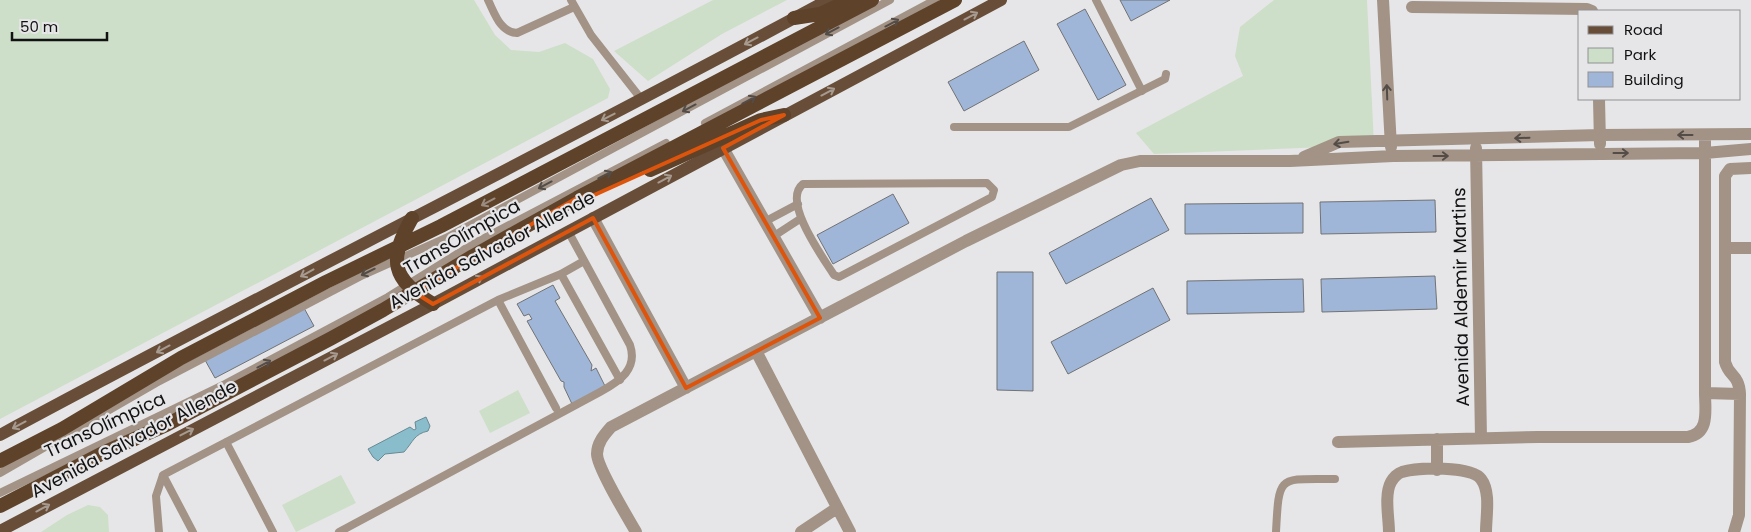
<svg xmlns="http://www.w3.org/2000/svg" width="1751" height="532" font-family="Poppins,sans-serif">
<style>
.green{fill:#cddfc8}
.water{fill:#8abdcb;stroke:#668a94}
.building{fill:#9fb6d9;stroke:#717273}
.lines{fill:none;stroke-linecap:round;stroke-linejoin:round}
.service{stroke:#a29386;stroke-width:8}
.minor{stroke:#a29386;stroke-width:12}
.primary{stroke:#684e38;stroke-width:12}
.trunk{stroke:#5e422a;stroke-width:14}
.oneway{stroke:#a79a90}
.oneway2{stroke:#534c47}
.oneway3{stroke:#9b8c80}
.marked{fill:none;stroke:#dd550c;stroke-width:4;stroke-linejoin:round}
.labels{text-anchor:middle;stroke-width:4.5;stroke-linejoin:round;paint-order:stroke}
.street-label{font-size:18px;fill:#121213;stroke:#e6e6e8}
</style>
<rect width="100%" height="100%" fill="#e6e6e8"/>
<path class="green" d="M0 0H474L495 35 511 50 539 52 565 43 593 59 610 89 608 98 0 419Z
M713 0H787L722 34 648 81 614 51Z
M1274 0H1367L1374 145 1154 154 1136 133 1243 76 1235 56 1240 27Z
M518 390 530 413 490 433 479 411Z
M341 475 356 503 296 532 282 505Z
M88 505 100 507 108 515 109 532H41L67 515Z"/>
<path class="water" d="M426 417 430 426 428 431C414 434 413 442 404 452L385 454 378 461 373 457 368 449 410 427 414 430 416 429 415 422Z"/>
<path class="building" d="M1120 0H1170L1131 21Z
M1085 9 1126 85 1098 100 1057 24Z
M1024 41 1039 70 964 111 948 82Z
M893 194 909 223 833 264 817 235Z
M1151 198 1169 230 1066 284 1049 253Z
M1435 200 1436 232 1321 234 1320 202Z
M1303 203V233L1185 234V204Z
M997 272H1033V391L997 390Z
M1435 276 1437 309 1322 312 1321 279Z
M1303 279 1304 312 1187 314V281Z
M553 285 560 298 555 301 592 365 591 371 596 368 606 388 572 404 564 387V382L561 381 527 321 532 319 529 314 524 316 517 304Z
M1153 288 1170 320 1068 374 1051 342Z
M304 308 314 326 215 378 205 360Z"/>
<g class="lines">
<path class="service" d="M488 0C495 14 500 32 517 33L574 7
M571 0 591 35 642 100
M1096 0 1142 91
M705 123 935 0
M954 127H1069L1165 79 1166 74
M987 183 994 190 992 197 839 277 834 275C824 259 781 201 803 184Z
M766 221 798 204
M774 236 800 219
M561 274 620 380
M498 300 556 408
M226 442 273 532
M0 473 156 383 363 275 446 238 890 0
M163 475 193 532
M0 493 225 384 388 297 473 244 666 143
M159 532 156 496 163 475 498 300 561 274 584 261
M339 532 600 392C620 381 638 369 630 345L568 231
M1276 532C1279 474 1278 479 1335 479"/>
<path class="minor" d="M1383 0 1391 147
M1412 7 1587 9 1592 11
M1599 99 1600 144
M723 148 820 318
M1476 148 1481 438
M1304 157 1339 142 1600 135 1751 134
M593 218 686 388
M1725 248H1751
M756 351 850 532
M1705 393 1740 394
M1437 439V470
M1338 442 1538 437H1688C1710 433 1705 410 1705 393V135
M636 532C628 518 597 467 597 454 597 443 604 435 611 427L966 241 1121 165 1140 161H1290L1393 156 1705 153 1751 149
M801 532 837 508
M1389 532C1389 518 1384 495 1391 482 1393 478 1398 473 1402 472 1417 467 1472 466 1481 479 1491 492 1486 516 1486 532
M1734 532 1739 515 1740 394C1739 374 1729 377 1725 362V176L1730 169 1751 168"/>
<path class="primary" d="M0 435C274 287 554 148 828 0
M0 531 433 304 1001 0"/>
<path class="trunk" d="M794 18 820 14 850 0
M650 170 761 120 784 115
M412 218C388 260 391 279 433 304
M0 461 62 429 181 358 326 282 441 226 872 0
M0 506 103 453 166 425 330 339 383 310 473 256 577 198 955 0"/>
</g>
<defs><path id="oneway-shaft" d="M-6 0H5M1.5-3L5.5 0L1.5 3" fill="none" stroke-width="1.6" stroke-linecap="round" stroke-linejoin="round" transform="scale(1.25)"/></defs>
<g class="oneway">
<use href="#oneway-shaft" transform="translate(971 16) rotate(-28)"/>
<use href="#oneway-shaft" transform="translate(751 41) rotate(152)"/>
<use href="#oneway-shaft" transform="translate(828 92) rotate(-28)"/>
<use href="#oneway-shaft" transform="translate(608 117) rotate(153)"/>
<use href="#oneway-shaft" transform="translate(665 179) rotate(-28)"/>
<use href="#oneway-shaft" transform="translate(307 273) rotate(151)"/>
<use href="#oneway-shaft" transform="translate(476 280) rotate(-28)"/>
<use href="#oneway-shaft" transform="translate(163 349) rotate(152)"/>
<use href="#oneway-shaft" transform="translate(331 357) rotate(-28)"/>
<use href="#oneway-shaft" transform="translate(19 425) rotate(152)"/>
<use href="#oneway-shaft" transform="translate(187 432) rotate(-27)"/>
<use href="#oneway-shaft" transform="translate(43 508) rotate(-28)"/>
</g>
<g class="oneway2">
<use href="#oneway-shaft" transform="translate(892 23) rotate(-28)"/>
<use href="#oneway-shaft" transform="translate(832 31) rotate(152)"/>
<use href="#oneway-shaft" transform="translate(1387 92) rotate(-92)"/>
<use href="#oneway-shaft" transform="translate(749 100) rotate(-28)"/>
<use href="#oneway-shaft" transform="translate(689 108) rotate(152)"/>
<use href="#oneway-shaft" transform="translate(1685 135) rotate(180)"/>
<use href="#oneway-shaft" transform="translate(1522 138) rotate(178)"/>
<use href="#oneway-shaft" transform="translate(1341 143) rotate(171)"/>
<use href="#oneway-shaft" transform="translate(1621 153)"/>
<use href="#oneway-shaft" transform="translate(1441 156)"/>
<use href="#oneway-shaft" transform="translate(605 175) rotate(-27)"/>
<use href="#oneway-shaft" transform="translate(545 185) rotate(152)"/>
<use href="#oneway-shaft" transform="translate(368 272) rotate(154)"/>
<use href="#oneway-shaft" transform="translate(264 364) rotate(-28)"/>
</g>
<use class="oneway3" href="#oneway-shaft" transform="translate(488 202) rotate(152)"/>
<path class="marked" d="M784 115 723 148 820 318 686 388 593 218 433 304 414 292 577 198 592 196 761 120Z"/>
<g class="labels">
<g class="street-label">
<text transform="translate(462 237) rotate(-30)" y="6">TransOlímpica</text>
<text transform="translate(492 250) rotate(-28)" y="6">Avenida Salvador Allende</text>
<text transform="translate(1461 297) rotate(-91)" y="6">Avenida Aldemir Martins</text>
<text transform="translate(105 425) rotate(-25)" y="6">TransOlímpica</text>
<text transform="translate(134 439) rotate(-28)" y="6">Avenida Salvador Allende</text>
</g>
</g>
<rect x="1578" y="10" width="162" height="90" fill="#e6e6e8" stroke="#919193"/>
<rect x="1588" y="26" width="25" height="8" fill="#684e38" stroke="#919193"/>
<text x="1624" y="35" font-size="15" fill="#121213">Road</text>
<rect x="1588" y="48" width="25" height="15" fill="#cddfc8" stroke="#919193"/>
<text x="1624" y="60" font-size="15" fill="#121213">Park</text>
<rect x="1588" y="72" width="25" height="15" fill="#9fb6d9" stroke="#919193"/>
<text x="1624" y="85" font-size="15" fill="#121213">Building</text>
<path d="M12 32v8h95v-8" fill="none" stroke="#121213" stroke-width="2.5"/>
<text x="20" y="32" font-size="15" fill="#121213" stroke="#e6e6e8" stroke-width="4" paint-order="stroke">50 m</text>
</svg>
